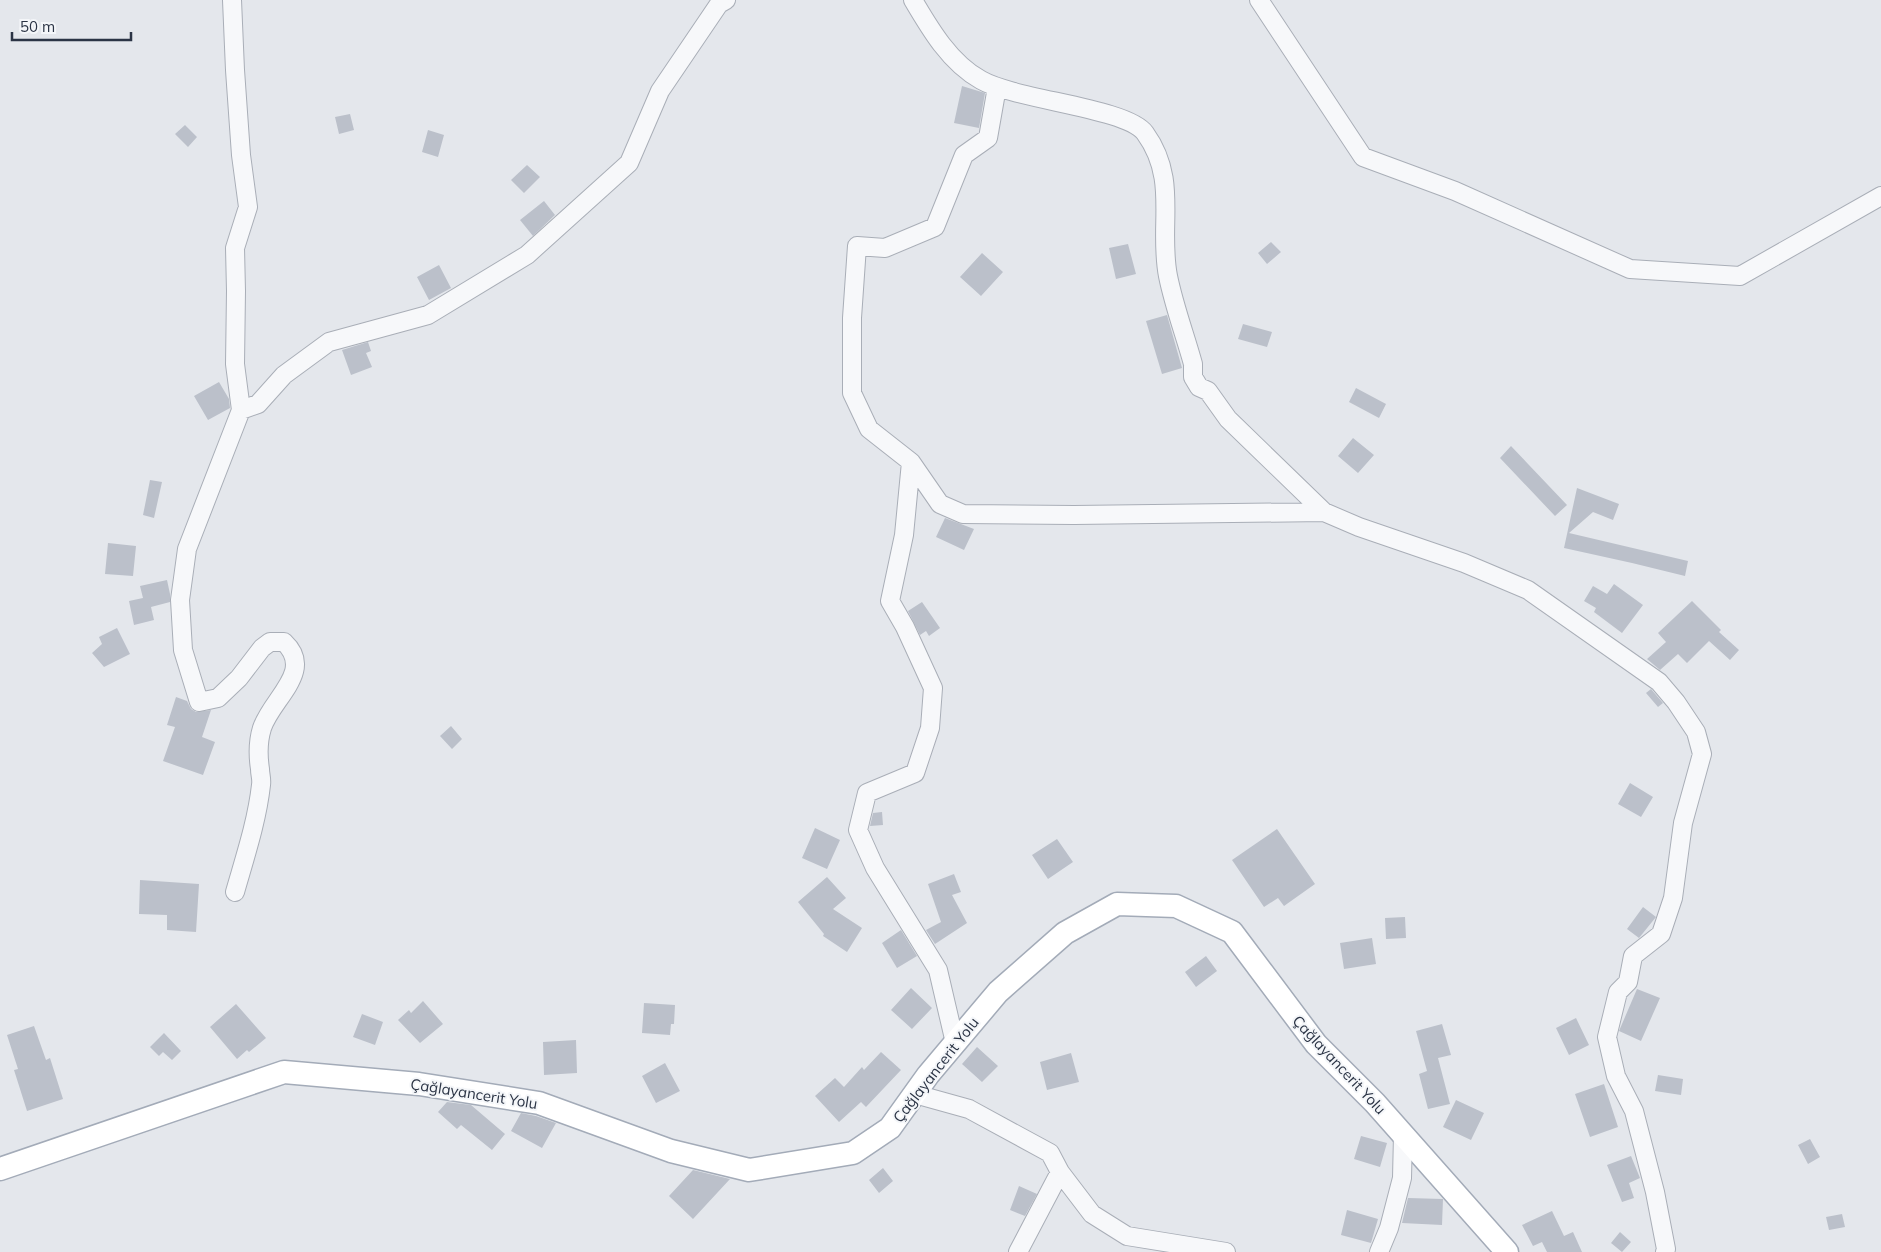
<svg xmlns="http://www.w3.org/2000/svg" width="1881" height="1252" font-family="Mulish,sans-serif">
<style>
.building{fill:#bbc0ca}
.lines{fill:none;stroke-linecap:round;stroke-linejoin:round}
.minor-casing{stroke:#a9aeb7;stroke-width:20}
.major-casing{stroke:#a3abb8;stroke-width:25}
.minor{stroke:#f7f8fa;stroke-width:18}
.major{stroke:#fff;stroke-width:22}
.labels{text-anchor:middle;stroke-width:4;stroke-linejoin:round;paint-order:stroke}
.street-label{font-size:15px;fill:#2b3445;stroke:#f4f6f9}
</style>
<rect width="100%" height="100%" fill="#e4e7ec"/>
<path class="building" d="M962 86 985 93 979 128 954 123Z
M350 114 354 130 339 134 335 117Z
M185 125 197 137 188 147 175 134Z
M428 130 444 135 438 157 422 152Z
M527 165 540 177 524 193 511 180Z
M544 201 555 215 533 236 520 220Z
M1271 242 1281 252 1267 264 1258 253Z
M1128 244 1136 274 1116 279 1109 248Z
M982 253 1003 272 981 296 960 277Z
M439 265 451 288 429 300 417 277Z
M1167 315 1182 368 1162 374 1146 321Z
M1243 324 1272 332 1267 347 1238 339Z
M368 342 371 351 366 353 372 367 351 375 342 350Z
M219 382 229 399 230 408 208 420 194 396Z
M1356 388 1386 404 1379 418 1349 402Z
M1353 438 1374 455 1358 473 1338 456Z
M1511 446 1567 505 1555 516 1500 458Z
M150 480 162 482 154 518 143 515Z
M1577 488 1619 504 1613 520 1593 512 1569 533 1688 561 1685 576 1632 563 1564 548Z
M945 518 974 529 964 550 936 537Z
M108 543 136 546 133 576 105 574Z
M167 580 170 594V602L151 607 154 620 134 625 129 601 143 598 140 586Z
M1614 584 1643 605 1622 633 1594 612 1596 608 1584 601 1593 586 1607 594Z
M1692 601 1721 630 1719 632 1739 650 1730 660 1709 641 1687 663 1678 654 1660 670 1647 659 1666 642 1658 633Z
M922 602 940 628 929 636 926 631 920 635 908 611Z
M117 628 130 654 104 667 92 653 102 644 99 637Z
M1651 689 1663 703 1658 707 1646 693Z
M176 697 187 701 191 709 196 712 211 710 202 737 215 742 203 775 163 761 175 727 167 725Z
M451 726 462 739 452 749 440 736Z
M1630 783 1653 797 1641 817 1618 804Z
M882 812 883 825 870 826 873 813Z
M815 828 840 840 827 869 802 858Z
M1277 829 1315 884 1284 906 1278 898 1264 907 1232 860Z
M1057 839 1073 862 1048 879 1032 855Z
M954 874 961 892 952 895 967 923 935 944 926 930 941 922 928 884Z
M827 877 846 898 833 909 862 928 847 952 823 936 824 934 798 902Z
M140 880 199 884 196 932 167 930V915L139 914Z
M1643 907 1656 917 1639 938 1627 929Z
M1405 917 1406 938 1386 939 1385 918Z
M901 930 917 956 897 968 882 943Z
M1372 938 1376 964 1344 969 1340 943Z
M1206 956 1217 971 1196 987 1185 972Z
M911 988 932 1008 912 1029 891 1010Z
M1637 989 1660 998 1641 1041 1619 1031Z
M423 1001 443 1024 420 1043 398 1020 409 1010 411 1013Z
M644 1003 675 1005 674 1024H671L670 1035 642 1033Z
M236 1004 266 1038 249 1052 247 1050 237 1059 210 1027Z
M362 1014 383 1022 375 1045 353 1037Z
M1576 1018 1589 1045 1569 1055 1556 1028Z
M1442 1024 1451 1055 1438 1058 1450 1104 1428 1109 1419 1074 1427 1071 1416 1031Z
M34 1026 46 1060 50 1058 63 1099 27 1111 14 1070 18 1069 7 1035Z
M164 1033 181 1051 172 1060 163 1052 159 1056 150 1047Z
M576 1040 577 1073 544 1075 543 1042Z
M977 1047 998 1066 982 1082 962 1064Z
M881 1052 901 1070 866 1107 861 1102 839 1122 815 1096 835 1078 844 1087 862 1067 864 1070Z
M1071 1053 1079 1082 1047 1090 1040 1062Z
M665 1063 680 1091 656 1103 642 1076Z
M1658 1075 1683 1079 1681 1095 1655 1091Z
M1604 1084 1618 1127 1590 1137 1575 1094Z
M1456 1100 1484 1113 1471 1140 1443 1127Z
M447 1102 471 1105 505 1134 492 1150 461 1125 457 1129 438 1112Z
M521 1113 536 1116 556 1123 542 1148 511 1131Z
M1361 1136 1387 1143 1380 1167 1354 1159Z
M1810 1139 1820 1157 1808 1164 1798 1145Z
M1631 1156 1640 1178 1629 1183 1634 1198 1622 1202 1607 1165Z
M883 1168 893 1181 879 1193 869 1180Z
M693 1170 730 1179 693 1219 669 1196Z
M1019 1186 1037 1194 1025 1216 1010 1210Z
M1408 1198 1443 1199 1442 1225 1402 1223Z
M1347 1210 1378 1219 1371 1243 1341 1235Z
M1552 1211 1564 1236 1573 1232 1582 1252H1547L1542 1242 1533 1246 1522 1225Z
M1842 1214 1845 1227 1829 1230 1826 1217Z
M1620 1232 1631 1242 1622 1252 1611 1243Z"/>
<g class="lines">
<defs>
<path id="minor" d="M232 0 235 70 241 155 248 207 235 248 236 291 235 364 241 410 187 549 180 600 183 650 199 702 218 698 239 678 262 648 270 642H284C315 671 272 698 262 728 258 741 258 756 260 769 260 775 262 779 261 785 257 821 245 857 235 892
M913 0C930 29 950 63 981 80 1016 100 1127 108 1145 133 1179 180 1158 225 1168 276 1174 306 1185 335 1193 364V377L1199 387 1208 391 1228 419 1324 512 1359 527 1464 563 1528 590 1659 682 1676 702 1696 732 1702 754 1683 823 1673 898 1661 934 1633 956 1628 982 1618 992 1607 1037 1616 1076 1634 1111 1655 1192 1666 1249 1665 1252
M1259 0 1363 157 1455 191 1630 269 1740 276 1881 196
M997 87 988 138 964 155 935 227 885 248 857 246 852 318V393L869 429 911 462 940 504 963 514 1074 515 1324 512
M241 410 258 404 284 375 329 342 428 315 527 255 629 163 660 91 719 4 726 0
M911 462 904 535 890 601 905 627 933 688 930 728 915 773 867 793 858 830 875 868 938 970 955 1043
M915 1094 969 1109 1050 1153 1060 1172 1092 1214 1127 1236 1226 1252
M1018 1252 1060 1172
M1379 1252 1389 1228 1402 1178 1403 1135"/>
<path id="major" d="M0 1169 284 1072 419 1084 539 1103 671 1151 749 1170 853 1153 890 1128 928 1075 998 992 1065 933 1117 904 1176 906 1232 932 1316 1044 1375 1103 1507 1252"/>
</defs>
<use href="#minor" class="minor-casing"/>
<use href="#major" class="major-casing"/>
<use href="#minor" class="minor"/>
<use href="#major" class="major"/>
</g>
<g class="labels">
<g class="street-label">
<text transform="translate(1339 1065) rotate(47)" y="5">Çağlayancerit Yolu</text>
<text transform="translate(936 1070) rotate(-52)" y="5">Çağlayancerit Yolu</text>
<text transform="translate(474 1094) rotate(9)" y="5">Çağlayancerit Yolu</text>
</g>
</g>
<path d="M12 32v8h119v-8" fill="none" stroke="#2b3445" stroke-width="2.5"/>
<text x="20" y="32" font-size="15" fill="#2b3445" stroke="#f4f6f9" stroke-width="4" paint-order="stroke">50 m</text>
</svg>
